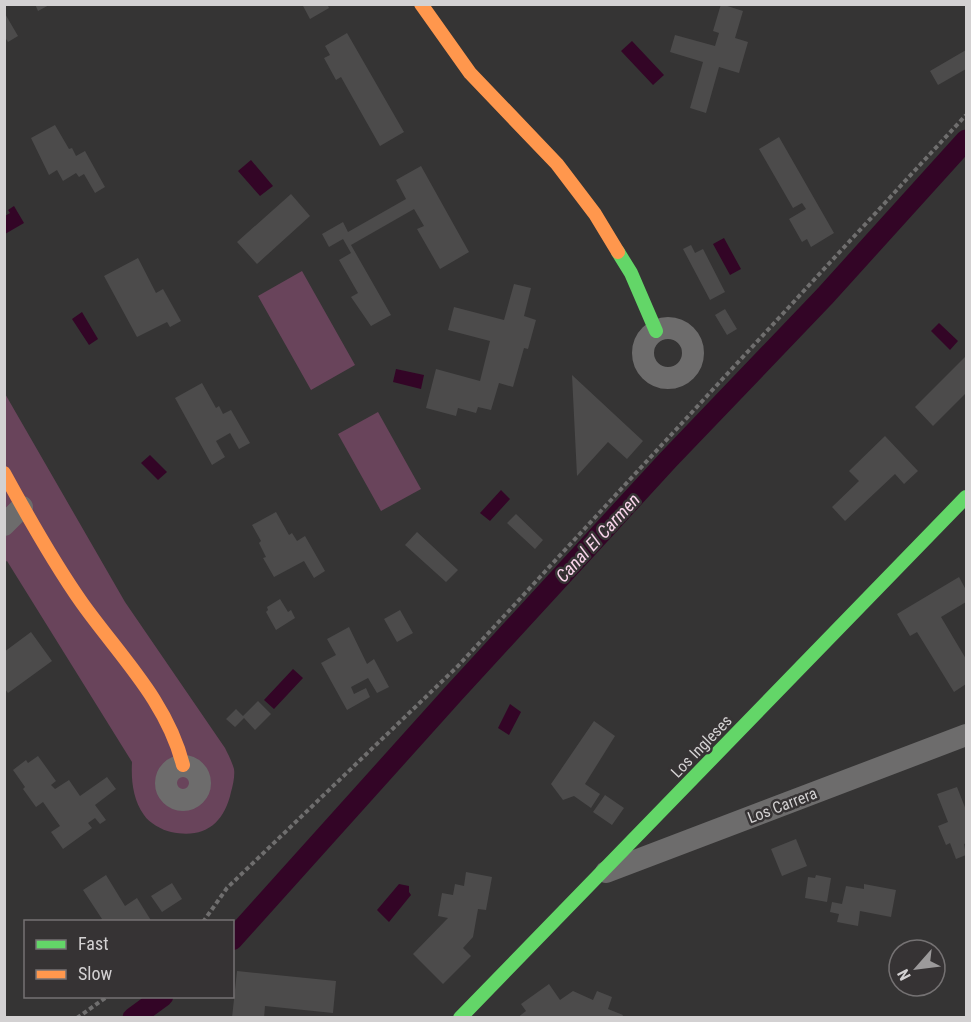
<svg xmlns="http://www.w3.org/2000/svg" width="971" height="1022" font-family="'Roboto Condensed',sans-serif">
<style>
.green{fill:#69445b}
.water{fill:#330526}
.lines{fill:none;stroke-linecap:round;stroke-linejoin:round}
.canal{stroke:#330526;stroke-width:21}
.building{fill:#4c4b4b}
.path{stroke:#6f6e6e;stroke-width:4;stroke-dasharray:4.5 3;stroke-linecap:butt}
.street{stroke:#6d6c6c;stroke-width:22}
.fast{stroke:#63d668;stroke-width:14}
.slow{stroke:#ff974d;stroke-width:14}
.labels{text-anchor:middle;stroke-width:5;stroke-linejoin:round;paint-order:stroke}
.street-label{font-size:16px;fill:#d3d1d2;stroke:#363334}
.water-label{font-size:18px;font-style:italic;fill:#f9d4ea;stroke:#363334}
</style>
<rect width="100%" height="100%" fill="#353434"/>
<path class="green" d="M302 271 355 365 311 390 258 296Z
M4 392 125 602 225 748C228 754 232 762 234 769 235 776 233 785 231 792 224 824 204 839 171 832 162 830 149 823 144 815 133 800 131 780 132 762L7 561 5 562Z
M378 412 421 489 381 511 338 434Z"/>
<path class="water" d="M632 41 664 75 653 85 621 51Z
M251 160 273 186 260 196 238 171Z
M14 206 24 223 5 234V216L10 213 8 210Z
M724 238 741 269 730 275 713 244Z
M82 312 98 339 89 345 72 319Z
M939 323 958 341 950 350 931 331Z
M396 369 424 375 421 389 393 382Z
M150 455 167 472 158 480 141 463Z
M501 490 510 499 490 521 480 513Z
M293 669 303 678 274 709 264 700Z
M510 704 521 712 509 735 498 728Z
M399 884 409 886V892L411 895 389 922 377 910Z"/>
<g class="lines">
<path class="canal" d="M232 940 454 693 668 460 825 296 966 140
M133 1018 163 996"/>
</g>
<path class="building" d="M35 4H51L38 11Z
M302 4H327L329 8 310 19Z
M721 4 743 11 735 38 748 42 739 73 719 67 706 113 690 108 703 62 670 52 675 35 715 46 719 33 713 31Z
M4 12 18 36 8 42 4 36Z
M347 33 404 132 380 146 341 77 336 80 324 58 330 55 325 46Z
M966 50V69L938 85 930 71Z
M55 125 69 149 72 148 76 156 85 151 105 187 95 193 84 174 79 177 76 173 63 181 57 170 49 175 31 138Z
M779 137 834 233 811 247 807 239 802 242 789 219 806 209 802 203 793 208 759 149Z
M421 166 469 252 440 269 417 229 424 226 414 209 351 245 391 315 371 326 351 297 358 293 339 260 351 253 343 239 329 247 322 234 343 222 348 232 406 199 396 180Z
M291 194 310 216 257 264 237 242Z
M691 245 695 253 703 249 725 292 710 300 683 249Z
M138 258 156 293 163 289 181 321 170 327 167 322 137 337 104 276Z
M514 284 531 288 524 316 536 320 528 349 524 348 513 387 499 383 491 410 478 407 476 413 458 408 456 416 426 408 436 369 480 381 490 341 448 330 454 307 504 320Z
M725 309 737 329 727 335 715 315Z
M966 356V393L933 426 915 407Z
M572 375 643 441 627 459 608 442 577 476Z
M202 383 216 408 219 406 223 414 231 410 250 443 239 449 230 433 216 441 225 457 212 465 175 398Z
M885 436 918 471 904 484 895 474 845 521 832 507 859 481 849 471Z
M276 512 289 535 292 533 297 541 305 536 325 571 314 578 304 561 274 577 263 558 266 557 259 543 261 541 252 525Z
M516 514 543 540 535 549 507 523Z
M417 532 458 570 446 582 405 545Z
M959 577 966 590V602L941 617 966 659V684L954 692 917 632 910 636 897 614Z
M280 599 288 612 291 610 295 618 276 630 266 612 268 610 267 607Z
M400 610 413 633 397 642 384 619Z
M349 627 367 664 374 659 389 687 377 693 368 678 351 687 354 694 366 688 370 697 347 710 321 663 336 655 327 639Z
M31 632 52 661 8 693 4 688V652Z
M258 701 271 714 255 730 244 718 235 727 226 719 236 709 243 716Z
M594 721 615 736 585 784 600 794 591 808 574 796 563 800 551 784Z
M38 756 56 781 51 785 55 789 69 780 80 796 107 777 116 789 95 805 106 820 100 824 95 818 88 823 92 828 63 849 51 832 60 826 43 802 36 807 23 789 25 787 13 770 26 760 28 763Z
M957 787 966 810V843L964 844 966 855 956 859 950 843 946 845 938 826 948 822 937 794Z
M605 795 624 808 612 825 593 812Z
M796 839 807 866 782 876 771 849Z
M466 872 492 877 486 910 478 909 473 937 463 948 471 956 443 984 413 954 448 918 438 916 442 893 453 895 455 884 464 886Z
M106 875 125 906 137 898 152 922H98L102 919 83 890Z
M816 875 831 878 827 902 805 898 808 877 815 878Z
M172 883 182 899 162 912 151 896Z
M864 884 896 890 891 917 860 911 858 926 837 922 839 914 830 912 832 902 842 904 846 886 864 889Z
M237 971 336 981 333 1013 265 1006 264 1018H232Z
M549 984 560 1000 573 991 593 1000 597 991 612 997 608 1009 623 1015 622 1018H517L526 1011 521 1004Z"/>
<g class="lines">
<path class="path" d="M203 922 227 888 458 666 966 115
M77 1018 108 996"/>
<path class="street" d="M643 353a25 25 0 1 1 50 0a25 25 0 1 1-50 0Z
M4 525 22 507
M166 783a17 17 0 1 1 34 0a17 17 0 1 1-34 0Z
M606 872 966 735"/>
<path class="fast" d="M618 252 631 273 656 331
M460 1018 966 497"/>
<path class="slow" d="M421 4 470 73 557 164 595 214 618 252
M4 473C28 517 53 562 82 603 119 655 167 701 183 765"/>
</g>
<g class="labels">
<g class="street-label">
<text transform="translate(701 746) rotate(-46)" y="6">Los Ingleses</text>
<text transform="translate(782 805) rotate(-21)" y="6">Los Carrera</text>
</g>
<g class="water-label">
<text transform="translate(598 538) rotate(-47)" y="6">Canal El Carmen</text>
</g>
</g>
<rect width="971" height="1022" fill="none" stroke="#d3d1d2" stroke-width="12"/>
<rect x="24" y="920" width="210" height="78" fill="#363334" stroke="#757273" stroke-width="1.5"/>
<rect x="36" y="940" width="30" height="9" fill="#63d668" stroke="#757273" stroke-width="1.5"/>
<text x="78" y="950" font-size="18" fill="#d3d1d2">Fast</text>
<rect x="36" y="970" width="30" height="9" fill="#ff974d" stroke="#757273" stroke-width="1.5"/>
<text x="78" y="980" font-size="18" fill="#d3d1d2">Slow</text>
<g transform="translate(917 968) rotate(242)"><circle r="28" fill="#363334" stroke="#757273" stroke-width="1.5"/>
<path d="M0-4.5L10 22L0 15L-10 22Z" fill="#9c9a9b"/>
<text y="-9" font-size="16" font-weight="bold" text-anchor="middle" fill="#d3d1d2">N</text>
</g>
</svg>
